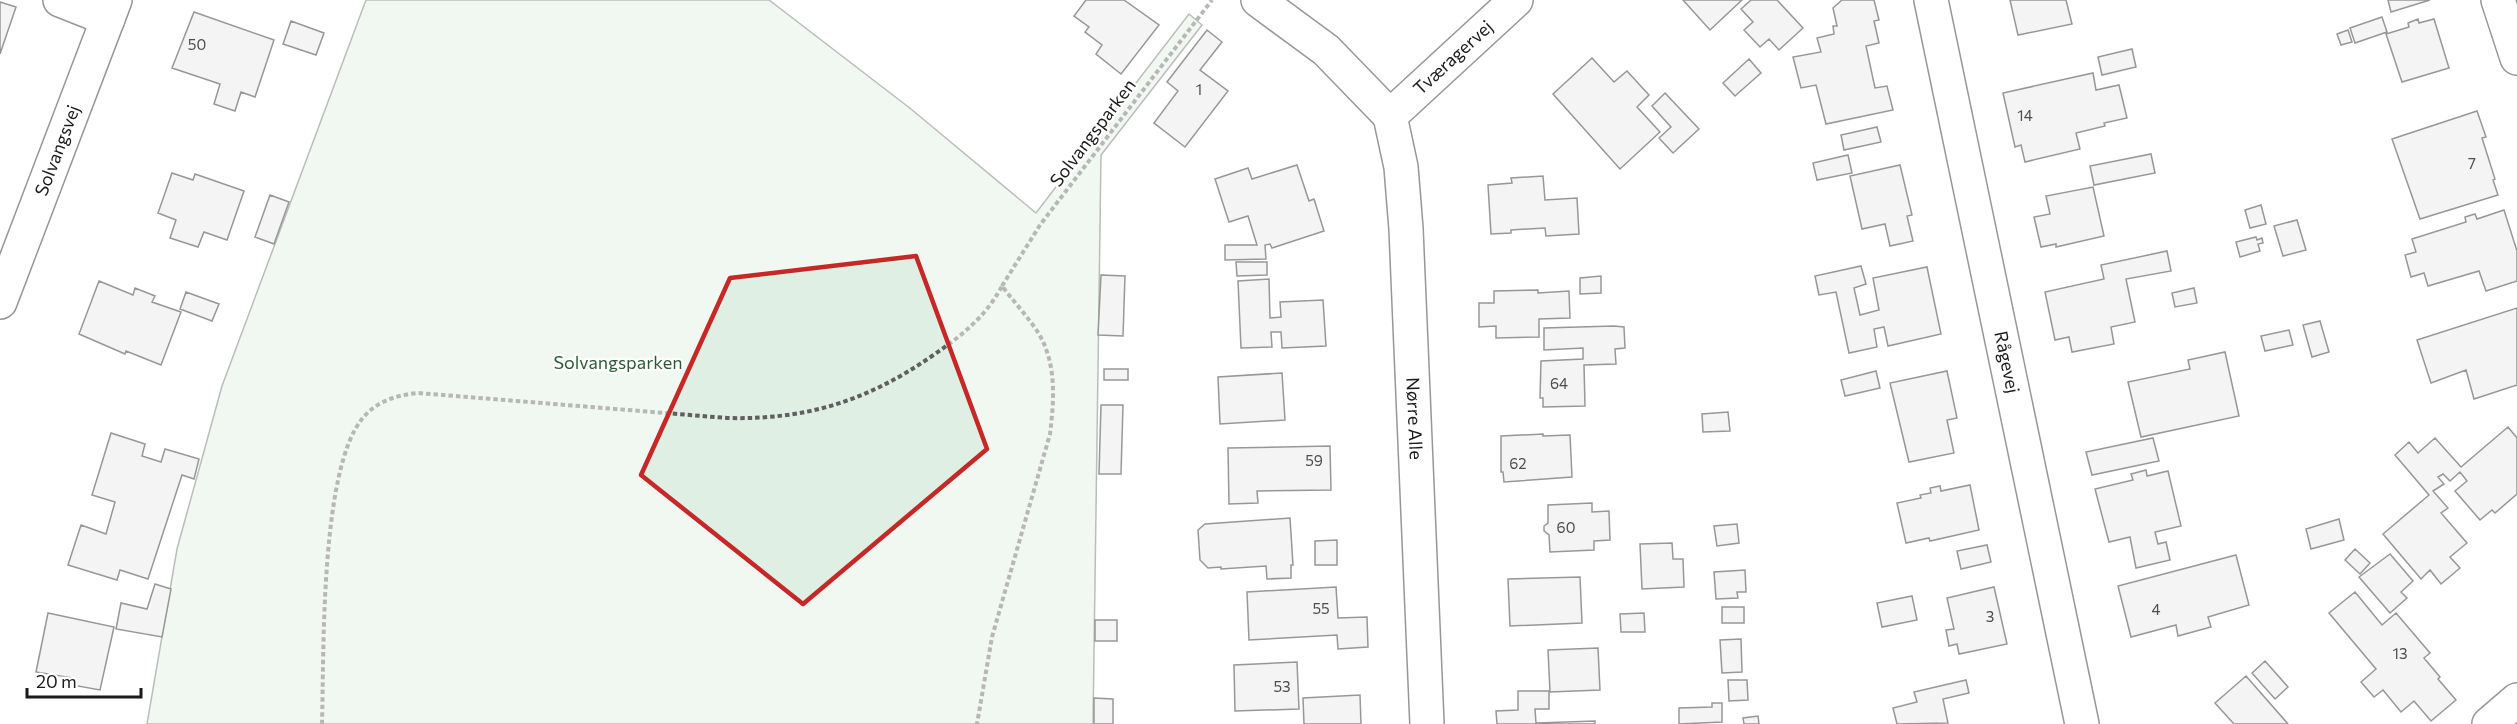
<svg xmlns="http://www.w3.org/2000/svg" width="2517" height="724" font-family="Commissioner,sans-serif">
<style>
.green{fill:#e0efe3;stroke:#6a6a6a;stroke-width:1.5}
.building{fill:#e6e6e6;stroke:#1a1a1a;stroke-width:1.5}
.lines{fill:none;stroke-linecap:round;stroke-linejoin:round}
.minor-casing{stroke:#1a1a1a;stroke-width:36}
.path{stroke:#5f5f5f;stroke-width:4;stroke-dasharray:4.5 3;stroke-linecap:butt}
.minor{stroke:#fff;stroke-width:33}
.marked{fill:none;stroke:#c62828;stroke-width:4.5;stroke-linejoin:round}
.labels{text-anchor:middle;stroke-width:4.5;stroke-linejoin:round;paint-order:stroke}
.number-label{font-size:15px;fill:#4d4d4d}
.street-label{font-size:18px;fill:#1a1a1a;stroke:#fff}
.park-label{font-size:18px;fill:#2b5a34;stroke:#fff}
</style>
<rect width="100%" height="100%" fill="#fff"/>
<path class="green" d="M366 0H769L911 109 1036 213 1189 14 1202 25 1101 155 1093 724H147L177 549 222 386Z"/>
<path class="building" d="M1086 0H1124L1159 25 1121 74 1096 54 1102 45 1085 32 1089 27 1074 16Z
M1683 0H1742L1710 30Z
M1751 0H1777L1803 28 1779 50 1769 39 1760 47 1744 30 1753 22 1741 9Z
M1842 0H1874L1879 20 1874 21 1879 43 1866 46 1875 88 1887 86 1893 110 1826 124 1816 85 1801 88 1793 57 1821 52 1817 38 1834 34 1833 26H1837L1833 8Z
M2010 0H2066L2072 24 2018 35Z
M2388 0H2430L2391 12Z
M0 2 16 7 0 54Z
M194 12 274 40 255 97 241 92 235 111 214 104 220 84 172 68Z
M2382 17 2387 32 2355 43 2350 28Z
M2418 19 2419 23 2434 19 2449 68 2402 82 2386 34 2409 27 2408 23Z
M291 21 324 33 316 55 283 44Z
M1207 30 1222 42 1200 70 1228 91 1185 147 1154 123 1178 91 1167 82Z
M2348 30 2352 42 2341 45 2337 34Z
M2132 49 2136 67 2102 75 2098 57Z
M1592 58 1614 82 1627 71 1649 95 1637 107 1660 132 1620 169 1553 94Z
M1749 59 1761 73 1735 96 1723 83Z
M2093 73 2096 90 2119 85 2127 118 2104 123 2105 126 2076 133 2080 149 2025 162 2021 145 2015 147 2003 93Z
M1665 93 1699 129 1673 153 1659 138 1671 127 1652 106Z
M2477 111 2486 137 2482 138 2495 179 2493 180 2498 195 2420 219 2392 139Z
M1877 127 1881 142 1844 150 1841 135Z
M2151 154 2155 173 2094 185 2090 166Z
M1848 155 1852 173 1817 180 1813 163Z
M1297 165 1309 201 1314 199 1324 231 1272 248 1270 244 1265 245 1266 259 1225 260V245H1257L1248 216 1229 222 1215 179 1248 168 1252 179Z
M1900 165 1912 215 1907 216 1913 241 1890 246 1885 224 1862 229 1850 176Z
M172 173 193 180 195 174 244 191 227 240 204 232 198 247 170 238 176 220 158 213Z
M1543 176 1545 200 1577 198 1579 234 1546 236 1545 228 1511 230V233L1491 234 1488 185 1512 183 1511 178Z
M2093 187 2104 236 2056 247V244L2041 247 2034 217 2050 214 2046 196Z
M270 195 289 202 274 244 255 237Z
M2261 205 2266 224 2250 228 2245 210Z
M2504 210 2517 251V281L2486 291 2479 271 2428 286 2424 273 2411 277 2405 255 2416 252 2412 239 2466 222 2465 217 2475 214 2477 219Z
M2297 220 2306 250 2283 256 2274 226Z
M2256 237 2257 240 2262 238 2263 243 2258 244 2260 251 2240 257 2236 242Z
M2167 251 2171 271 2126 279 2135 322 2111 327 2114 344 2072 352 2069 337 2055 340 2045 292 2104 279 2101 265Z
M1236 262H1267V275L1237 276Z
M1861 266 1866 284 1854 288 1860 315 1879 310 1873 278 1927 267 1941 334 1888 346 1884 327 1874 329 1877 347 1849 353 1836 292 1819 295 1815 276Z
M1101 275 1125 276 1123 336 1098 335Z
M1601 276V293L1580 294V278Z
M1269 279 1270 318 1281 317 1280 302 1323 300 1326 346 1282 348 1281 332H1271L1272 347 1241 348 1238 281Z
M99 281 133 295 135 288 155 296 152 302 181 312 161 365 126 351 125 354 79 334Z
M2194 288 2197 303 2175 307 2172 293Z
M1538 290V293L1569 291 1570 318 1539 319V337L1496 338V326L1479 327V303H1494V291Z
M186 292 219 304 212 321 180 309Z
M2517 308V385L2474 399 2466 370 2431 383 2417 340Z
M2320 321 2329 352 2312 357 2303 325Z
M1614 326 1624 327 1625 348 1615 349 1616 364 1584 365 1585 406 1543 407V398H1540L1541 361 1583 359V348L1544 350V328Z
M2289 330 2293 345 2265 351 2261 336Z
M2225 352 2239 416 2141 437 2128 382 2190 369 2188 360Z
M1104 369H1128V380H1104Z
M1876 371 1880 388 1845 396 1841 380Z
M1947 371 1957 418 1947 420 1954 453 1909 462 1890 383Z
M1282 373 1285 420 1220 424 1218 377Z
M1101 405H1123L1121 474H1099Z
M1728 412 1730 431 1703 432 1702 414Z
M2508 427 2517 438V494L2495 513 2492 510 2480 520 2455 491 2467 481 2460 472 2450 481 2443 474 2438 477 2444 484 2433 491 2448 508 2441 513 2467 543 2450 557 2460 568 2441 584 2430 570 2421 579 2383 534 2429 495 2395 455 2409 442 2418 453 2435 438 2461 467Z
M111 433 145 444 142 456 161 462 165 449 199 459 194 479 182 475 148 579 120 570 117 580 68 565 81 525 106 534 115 502 92 495Z
M1543 434V436L1570 435 1572 477 1504 482 1503 472H1501V436Z
M2153 438 2159 461 2092 475 2086 452Z
M1330 446 1331 490 1257 491 1258 503 1229 504 1228 448Z
M2146 470 2147 476 2168 471 2181 526 2155 532 2158 544 2166 542 2170 560 2136 568 2130 537 2109 542 2095 489 2133 480 2131 474Z
M1970 485 1979 530 1930 541 1929 538 1906 543 1897 503 1921 498 1920 495 1931 493 1930 488 1940 486 1941 491Z
M1592 503V512L1609 511 1610 540 1594 541V550L1550 552 1549 535 1544 531V526L1548 523V505Z
M1290 518 1293 565H1291V578L1267 579 1266 566 1221 569V567L1208 568 1200 560 1198 530 1205 524Z
M2339 519 2344 540 2311 549 2306 529Z
M1737 524 1739 543 1717 546 1714 526Z
M1337 540V565H1315V541Z
M1672 543 1673 559H1683L1684 587 1642 589 1640 544Z
M1987 545 1991 562 1961 569 1957 551Z
M2355 549 2370 563 2360 574 2345 560Z
M2390 554 2413 581 2401 592 2407 598 2390 613 2359 577Z
M2236 555 2249 605 2208 617 2211 627 2178 636 2176 625 2131 637 2118 586Z
M1745 570 1746 592H1737L1738 598 1716 599 1714 572Z
M1580 577 1582 623 1510 626 1508 579Z
M155 584 171 589 162 637 116 629 121 603 147 609Z
M1336 587 1338 618 1367 617 1368 647 1338 649 1337 635 1249 640 1247 592Z
M1994 587 2007 644 1959 654 1957 644 1949 646 1946 630 1954 629 1947 598Z
M2355 592 2382 625 2396 613 2430 653 2424 658 2440 677 2438 679 2456 700 2431 721 2414 701 2401 712 2383 690 2374 697 2361 682 2376 669 2329 613Z
M1912 596 1917 620 1882 627 1877 603Z
M1722 607H1744V623H1722Z
M48 613 114 627 100 690 72 685 73 678 36 672Z
M1644 613 1645 632H1621L1620 614Z
M1095 620H1117V641H1095Z
M1741 639 1742 672 1722 673 1720 640Z
M1598 648 1600 690 1550 692 1548 650Z
M2265 661 2288 687 2275 699 2252 673Z
M1297 662 1299 709 1235 711 1234 665Z
M2246 676 2288 724H2234L2215 703Z
M1728 680H1747L1748 700 1729 701Z
M1966 680 1969 693 1943 699 1948 723 1897 724 1893 708 1917 702 1914 692Z
M1518 691H1549V709H1535L1536 723 1595 721V724H1497L1496 711 1518 710Z
M1360 695 1361 724H1304L1303 698Z
M1094 698 1113 699V724H1094Z
M1712 703H1722V722L1679 724V708L1712 707Z
M1758 716 1759 724H1744L1743 718Z"/>
<g class="lines">
<defs>
<g id="minor">
<path d="M60 0 108 19"/>
<path d="M1258 0 1326 50 1390 116"/>
<path id="s1" d="M1931 0 2082 724"/>
<path d="M2498 0 2517 58"/>
<path id="s2" d="M1390 116 1401 167 1406 229 1427 724"/>
<path id="s3" d="M1390 116 1516 0"/>
<path id="s4" d="M0 302 115 0"/>
<path d="M2489 724 2517 700"/>
</g>
</defs>
<use href="#minor" class="minor-casing"/>
<path class="path" d="M1002 286 1040 225 1212 0
M322 724C324 655 320 471 362 419 376 401 397 395 418 393L727 418C806 420 867 401 932 356 961 336 985 318 1002 286 1014 302 1029 318 1039 334 1057 365 1054 401 1050 434L992 637 977 724"/>
<use href="#minor" class="minor"/>
</g>
<path d="M0 0H2517V724H0ZM916 256 987 449 803 604 641 475 730 278Z" fill="#fff" fill-opacity=".55" fill-rule="evenodd"/>
<path class="marked" d="M916 256 987 449 803 604 641 475 730 278Z"/>
<g class="labels">
<g class="number-label">
<text x="197" y="50">50</text>
<text x="1199" y="95">1</text>
<text x="2025" y="121">14</text>
<text x="2472" y="169">7</text>
<text x="1559" y="389">64</text>
<text x="1314" y="466">59</text>
<text x="1518" y="469">62</text>
<text x="1566" y="533">60</text>
<text x="1321" y="614">55</text>
<text x="2156" y="615">4</text>
<text x="1990" y="622">3</text>
<text x="2400" y="659">13</text>
<text x="1282" y="692">53</text>
</g>
<g class="street-label">
<text dy="6" stroke="none"><textPath href="#s3" startOffset="86">Tværagervej</textPath></text>
<text transform="translate(1093 133) rotate(-53)" y="6">Solvangsparken</text>
<text dy="6" stroke="none"><textPath href="#s4" startOffset="162">Solvangsvej</textPath></text>
<text dy="6" stroke="none"><textPath href="#s1" startOffset="370">Rågevej</textPath></text>
<text dy="6" stroke="none"><textPath href="#s2" startOffset="304">Nørre Alle</textPath></text>
</g>
<g class="park-label">
<text x="618" y="369">Solvangsparken</text>
</g>
</g>
<path d="M27 688v9h114v-9" fill="none" stroke="#1a1a1a" stroke-width="3"/>
<text x="36" y="688" font-size="18" fill="#1a1a1a" stroke="#ffffff" stroke-width="4.5" paint-order="stroke">20 m</text>
</svg>
